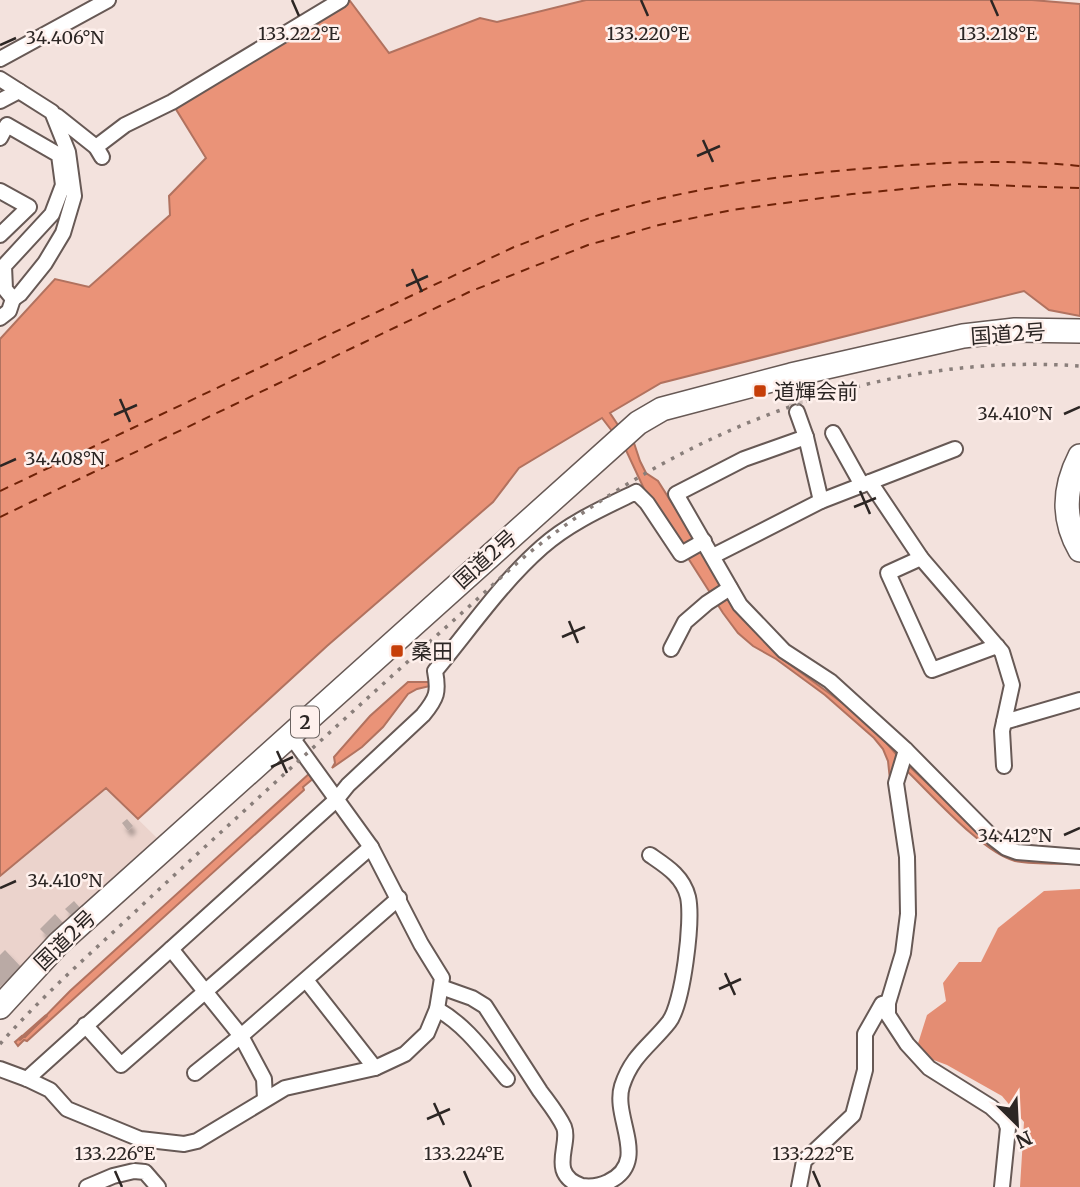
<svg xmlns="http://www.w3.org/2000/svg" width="1080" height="1187" font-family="Merriweather,'Noto Sans JP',serif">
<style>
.built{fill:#ebd3cc}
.forest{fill:#e48d73}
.water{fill:#ea9378;stroke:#b1725f;stroke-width:2}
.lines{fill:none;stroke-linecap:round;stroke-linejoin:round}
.stream{stroke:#b1725f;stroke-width:3.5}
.ferry{stroke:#6f2207;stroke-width:2;stroke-dasharray:9 7;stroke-linecap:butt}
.building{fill:#baaaa5;filter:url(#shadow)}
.minor-tunnel{stroke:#cbbcb8;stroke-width:14;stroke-dasharray:14 7;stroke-linecap:butt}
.minor-casing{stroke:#675955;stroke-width:18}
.trunk-casing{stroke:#675955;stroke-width:26}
.minor{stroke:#fff;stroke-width:14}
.trunk{stroke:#fff;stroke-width:23}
.rail{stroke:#897e7a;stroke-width:3.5;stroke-dasharray:3.5 7;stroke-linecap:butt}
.ticks{fill:none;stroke:#2c2624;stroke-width:2.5}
.poi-dot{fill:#c63e08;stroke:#fef0ec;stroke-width:2.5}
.labels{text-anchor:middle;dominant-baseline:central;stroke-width:5;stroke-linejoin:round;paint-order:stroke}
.shield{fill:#fef0ec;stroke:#6b6360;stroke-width:2}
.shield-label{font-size:19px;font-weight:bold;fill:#2c2624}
.street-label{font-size:21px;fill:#2c2624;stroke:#fef0ec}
.poi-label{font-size:21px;fill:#2c2624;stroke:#fef0ec;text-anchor:start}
.ticks-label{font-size:18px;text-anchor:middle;fill:#2c2624;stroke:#fef0ec;stroke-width:5;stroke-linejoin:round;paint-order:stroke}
</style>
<defs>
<filter id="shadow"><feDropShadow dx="3.5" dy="6" stdDeviation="2" flood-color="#0004"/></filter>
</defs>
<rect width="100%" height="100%" fill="#f3e2dd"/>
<!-- built -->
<path class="built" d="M106,788L159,840L0,994V876Z"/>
<!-- forest -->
<path class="forest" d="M1080,889V1187H1020L1024,1122L1002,1096L947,1065L915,1053L927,1015L946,1001L943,983L959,962H981L998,928L1044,891Z"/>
<!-- water -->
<g class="water">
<path d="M586,0H1032L1080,4V316L1049,310L1024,291L661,383L610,413L618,425L633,440L640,461L646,473L658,481L694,538V543L768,644L784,660L848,707L878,733L896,754L986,838L1080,864C1059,863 1035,865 1015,861C983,853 932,795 907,771L898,765L892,782L890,780L888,761L883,749L874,738L825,695L776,659L753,646L738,633L723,613L688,558L685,549L681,547L645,491L625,448L602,418L519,468L493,502L327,646L138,819L106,788L0,876V339L55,279L89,287L170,215L169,196L206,158L174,106L350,1L389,53L480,18L497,22Z"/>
<path d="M408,682H430V686L417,689L408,694L383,727L362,747L332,768L335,763L334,757L370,716Z"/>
<path d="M311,772L315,777L303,787L304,790L27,1041L24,1040L18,1046L15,1042L22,1036L25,1037L70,991Z"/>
</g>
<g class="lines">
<!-- stream -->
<path class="stream" d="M20,1039L46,1016"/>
<!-- ferry -->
<g class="ferry">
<path d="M0,491L514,247C542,237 570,224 599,215C688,188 779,175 872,168C941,162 1011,159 1080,166"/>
<path d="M0,517L469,292L588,245L659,225L732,210L852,194L956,184L1080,188"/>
</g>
</g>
<!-- building -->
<g class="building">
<path d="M127,819L133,826L128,831L122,823Z"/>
<path d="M74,901L81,909L73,917L65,909Z"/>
<path d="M55,914L63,923L48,937L40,929Z"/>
<path d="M5,950L21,967L0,987V955Z"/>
</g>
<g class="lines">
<!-- minor-tunnel -->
<path class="minor-tunnel" d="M794,391L797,412"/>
<defs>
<g id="minor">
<path d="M0,59L108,0"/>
<path d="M0,79L52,112L68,152L74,196L63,233L45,263L20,294L13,299L5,289L4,266L52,214L63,185L59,155L7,125L0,138"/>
<path d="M0,101L19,91"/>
<path d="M57,116L96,147L102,157"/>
<path d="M96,147L125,125L172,102L341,0"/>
<path d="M0,191L29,207L0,235"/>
<path d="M0,318L9,311L13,299"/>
<path d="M797,412L806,437L821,501"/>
<path d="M833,433L862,485"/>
<path d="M806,437L744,459L676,494L740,605L784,651L830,681L906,750L993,838L1006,848L1017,852L1080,857"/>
<path d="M870,482L921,558L1002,652L1012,685L1002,731L1004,766"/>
<path d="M713,556L821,501L955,449"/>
<path d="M921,558L888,573L932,670L997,646"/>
<path d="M671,649L685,622L707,603L730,588"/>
<path d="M1004,722L1080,700"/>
<path d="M906,750L896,783L907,857L908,914L903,953L888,1003V1015L907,1044L929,1068L991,1107L1005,1120L1008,1128L1002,1187"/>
<path d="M171,949L241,1036L264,1079L265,1099"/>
<path d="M306,980L375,1068"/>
<path d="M441,987L472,998L485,1006C504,1035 522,1063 540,1091C548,1102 558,1114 564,1127C571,1145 547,1174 582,1186C590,1187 600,1186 608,1182C651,1162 612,1118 622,1086C632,1055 651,1045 669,1022C683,1004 693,920 688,897C683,876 666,866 650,855"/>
<path d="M437,1009C467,1026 485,1053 507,1079"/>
<path d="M85,1025L121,1065L371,847"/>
<path d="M0,1069L27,1079L50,1090L67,1109L140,1139L184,1144L197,1141L285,1088L375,1068L405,1054L427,1033L437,1009L442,978L421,944L371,847L290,735"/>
<path d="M195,1073L241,1036L399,898"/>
<path d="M27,1079L336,800L348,785L423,715C437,698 439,692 435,671C470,629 501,583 542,547C569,523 603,508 636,492L647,503L681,554L704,541"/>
<path d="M87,1187L113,1176L134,1171L145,1172L158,1187"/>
<path d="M799,1187L804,1161L853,1115L865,1070V1034L882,1004L888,1003"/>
</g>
<g id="trunk">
<path d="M1080,456C1064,487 1062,519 1080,550"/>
<path d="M0,1007L58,944L638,423L662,409L791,375L963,336L1015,330L1080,331"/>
</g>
</defs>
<!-- minor casing -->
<use href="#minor" class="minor-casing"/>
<!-- trunk casing -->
<use href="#trunk" class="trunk-casing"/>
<!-- minor -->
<use href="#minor" class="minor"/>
<!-- trunk -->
<use href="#trunk" class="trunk"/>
<!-- rail -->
<path class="rail" d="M0,1044C42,996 90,954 137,910C188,862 241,814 293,766C350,714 407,662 464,611C489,589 513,565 539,545C692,426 884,352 1080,366"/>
</g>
<!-- ticks -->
<path class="ticks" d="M292,0L299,16M641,0L648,16M991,0L998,16M0,45L16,38M703,140L713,162M697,156L720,146M412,269L422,292M406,286L428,276M120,399L130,422M1064,414L1080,407M114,415L137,405M0,466L16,459M860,491L870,514M854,507L876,498M569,621L578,643M562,637L585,627M277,751L287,773M271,767L293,757M1064,835L1080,828M0,888L16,881M725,973L735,995M719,989L741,979M434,1103L444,1125M427,1119L450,1109M115,1171L122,1187M464,1171L471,1187M813,1171L820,1187"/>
<!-- markers -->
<g class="poi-dot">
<rect x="753" y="384" width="14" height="14" rx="3.5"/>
<rect x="390" y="644" width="14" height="14" rx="3.5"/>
</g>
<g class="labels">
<!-- shield labels -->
<rect class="shield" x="291" y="706.5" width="28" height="31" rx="5"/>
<g class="shield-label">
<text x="305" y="722">2</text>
</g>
<!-- street labels -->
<g class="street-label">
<text transform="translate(1008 334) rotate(-4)">国道2号</text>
<text transform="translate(485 559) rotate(-42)">国道2号</text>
<text transform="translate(65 940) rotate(-44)">国道2号</text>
</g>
<!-- poi labels -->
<g class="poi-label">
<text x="774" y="391">道輝会前</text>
<text x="411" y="651">桑田</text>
</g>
</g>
<g class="ticks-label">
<text x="299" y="40">133.222°E</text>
<text x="648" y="40">133.220°E</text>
<text x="998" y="40">133.218°E</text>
<text x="65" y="44">34.406°N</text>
<text x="1015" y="420">34.410°N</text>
<text x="65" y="465">34.408°N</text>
<text x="1015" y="842">34.412°N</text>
<text x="65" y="887">34.410°N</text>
<text x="115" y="1160">133.226°E</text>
<text x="464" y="1160">133.224°E</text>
<text x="813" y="1160">133.222°E</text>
</g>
<!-- north arrow -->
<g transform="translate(1017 1124) rotate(156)" stroke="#fef0ec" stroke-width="5" paint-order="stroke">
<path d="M0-5L12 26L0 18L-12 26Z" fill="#2c2624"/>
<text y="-10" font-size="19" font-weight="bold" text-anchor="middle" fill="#2c2624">N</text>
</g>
</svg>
